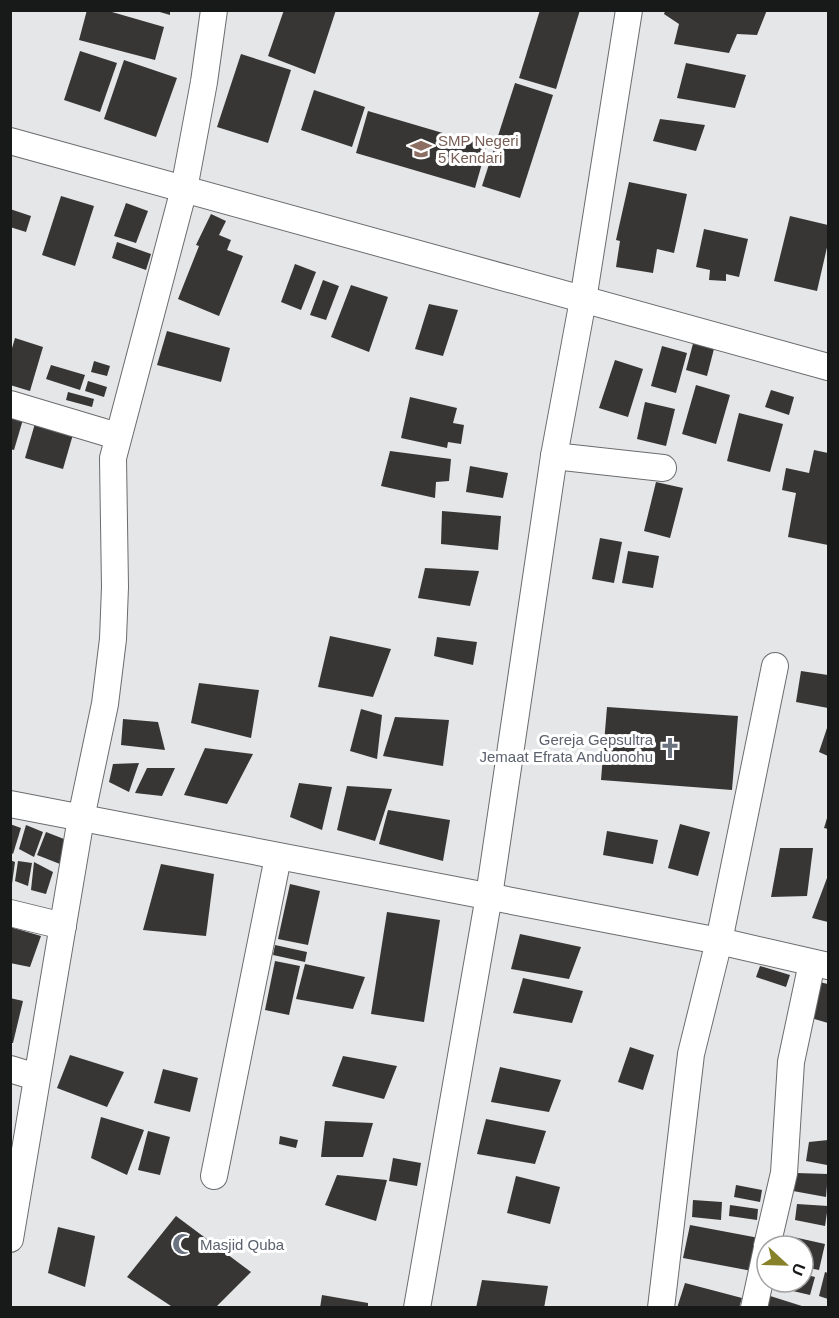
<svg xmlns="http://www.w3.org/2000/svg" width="839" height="1318" font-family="Arial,sans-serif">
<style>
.building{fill:#373635}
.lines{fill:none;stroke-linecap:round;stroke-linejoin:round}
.minor-casing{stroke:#6b6c6e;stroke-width:28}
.minor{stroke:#fff;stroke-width:26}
.labels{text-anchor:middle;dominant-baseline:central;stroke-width:6;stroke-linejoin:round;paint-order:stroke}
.education-label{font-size:15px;fill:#785e54;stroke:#fff;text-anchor:start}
.worship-label{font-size:15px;fill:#5b616d;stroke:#fff;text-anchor:end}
</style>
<rect width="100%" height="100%" fill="#e5e6e8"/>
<!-- building -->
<g class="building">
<path d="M87,10H105L164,27L155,60L79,40Z"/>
<path d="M153,10H170V15Z"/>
<path d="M284,10H336L315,74L268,56Z"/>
<path d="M540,10H580L556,89L519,78Z"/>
<path d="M767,10L757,35L737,34L729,53L674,44L679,24L664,14L665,11Z"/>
<path d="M80,51L117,63L100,112L64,100Z"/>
<path d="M241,54L291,70L268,143L217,127Z"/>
<path d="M124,60L177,78L156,137L104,119Z"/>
<path d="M686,63L746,75L735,108L677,98Z"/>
<path d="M515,83L553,95L520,198L482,186Z"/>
<path d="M314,90L365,107L352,147L301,130Z"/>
<path d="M368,111L487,146L475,188L356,153Z"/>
<path d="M660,119L705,125L696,151L653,141Z"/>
<path d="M629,182L687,194L674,253L657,249L653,273L616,267L620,241L616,240Z"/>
<path d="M61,196L94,206L75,266L42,255Z"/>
<path d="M126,203L148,211L136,243L114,236Z"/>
<path d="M10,209L31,216L26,232L10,227Z"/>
<path d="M211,214L226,221L219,235L231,240L227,250L243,256L219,316L178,299L199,246L196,245Z"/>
<path d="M790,216L828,225V243L817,291L774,281Z"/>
<path d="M704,229L748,239L739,277L726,274V281L709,280L710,270L696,267Z"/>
<path d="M117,242L151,254L146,270L112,258Z"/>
<path d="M295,264L316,272L301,310L281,302Z"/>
<path d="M323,280L339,286L326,320L310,315Z"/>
<path d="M351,285L388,297L369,352L331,337Z"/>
<path d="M429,304L458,310L443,356L415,349Z"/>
<path d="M167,331L230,348L221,382L157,365Z"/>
<path d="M695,336L716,341L707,376L686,370Z"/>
<path d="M15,338L43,347L30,391L10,385V355Z"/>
<path d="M662,346L687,353L676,393L651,386Z"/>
<path d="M615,360L643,369L628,417L599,408Z"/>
<path d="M94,361L110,366L107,376L91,372Z"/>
<path d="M51,365L85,375L80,390L46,379Z"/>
<path d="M88,381L107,387L104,397L85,391Z"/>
<path d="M696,385L730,395L716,444L682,434Z"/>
<path d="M771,390L794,397L789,415L765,407Z"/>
<path d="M68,392L94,399L92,407L66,400Z"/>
<path d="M410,397L457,408L453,423L464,425L461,444L448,442L447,448L401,438Z"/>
<path d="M645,402L675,409L666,446L637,439Z"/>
<path d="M10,412L24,416L14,450L10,449Z"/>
<path d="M739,413L783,424L770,472L727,461Z"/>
<path d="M36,420L74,431L63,469L25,458Z"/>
<path d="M814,450L828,453V545L788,537L796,493L782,490L786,468L809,473Z"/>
<path d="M390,451L451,459L449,481L436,482L435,498L381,486Z"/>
<path d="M470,466L508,473L503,498L466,492Z"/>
<path d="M656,482L683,488L670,538L644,531Z"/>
<path d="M442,511L501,516L498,550L441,544Z"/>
<path d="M600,538L622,542L614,583L592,579Z"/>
<path d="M628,551L659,556L653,588L622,583Z"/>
<path d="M425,568L479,571L470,606L418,598Z"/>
<path d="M330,636L391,649L373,697L318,687Z"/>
<path d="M437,637L477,642L473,665L434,656Z"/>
<path d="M801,671L828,675V708L796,702Z"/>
<path d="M199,683L259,690L251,738L191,723Z"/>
<path d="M607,707L738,716L732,790L601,780Z"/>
<path d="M361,709L382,715L377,759L350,751Z"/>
<path d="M395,717L449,720L443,766L383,756Z"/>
<path d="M123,719L158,722L165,750L121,745Z"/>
<path d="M827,728H828V756L819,752Z"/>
<path d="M205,748L253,754L227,804L184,795Z"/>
<path d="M139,763L129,792L109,782L113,764Z"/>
<path d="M147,768H175L162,796L135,793Z"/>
<path d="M299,783L332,787L322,830L290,817Z"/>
<path d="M347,786L392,789L375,841L337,830Z"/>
<path d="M388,810L450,820L443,861L379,844Z"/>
<path d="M828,815V829L824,828Z"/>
<path d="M10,824L21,828L13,854L10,852Z"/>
<path d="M680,824L710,832L698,876L668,868Z"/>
<path d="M26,825L43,832L34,857L19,849Z"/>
<path d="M607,831L658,840L653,864L603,855Z"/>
<path d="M46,832L64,839L60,864L37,855Z"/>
<path d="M780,848H813L807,896L771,897Z"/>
<path d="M10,860L15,862L12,884H10Z"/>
<path d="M18,861L32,863L28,886L15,881Z"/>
<path d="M34,862L53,872L46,894L31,890Z"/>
<path d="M161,864L214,874L206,936L143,930Z"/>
<path d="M827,878H828V922L812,918Z"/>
<path d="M290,884L320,891L308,945L278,939Z"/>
<path d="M387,912L440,920L424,1022L371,1014Z"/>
<path d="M10,927L41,936L30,967L10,963Z"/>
<path d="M520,934L581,947L569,979L511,969Z"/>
<path d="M275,945L307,952L305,962L273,955Z"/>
<path d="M275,961L300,966L289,1015L265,1010Z"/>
<path d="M305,964L365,977L353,1009L296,999Z"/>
<path d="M760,966L790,975L786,987L756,977Z"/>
<path d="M523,978L583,991L572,1023L513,1013Z"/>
<path d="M819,982L828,984V1023L811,1018Z"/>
<path d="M10,998L23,1001L13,1043H10Z"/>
<path d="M630,1047L654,1055L643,1090L618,1082Z"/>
<path d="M70,1055L124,1072L107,1107L57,1088Z"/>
<path d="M343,1056L397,1066L384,1099L332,1086Z"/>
<path d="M500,1067L561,1080L549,1112L491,1102Z"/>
<path d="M163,1069L198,1078L190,1112L154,1103Z"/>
<path d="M101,1117L144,1130L127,1175L91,1158Z"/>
<path d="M486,1119L546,1131L535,1164L477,1154Z"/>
<path d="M325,1121L373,1123L363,1157H321Z"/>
<path d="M148,1131L170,1137L160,1175L138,1170Z"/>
<path d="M280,1136L298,1140L296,1148L279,1144Z"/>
<path d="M828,1140L827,1165L806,1161L809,1142Z"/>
<path d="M393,1158L421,1163L417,1186L389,1181Z"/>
<path d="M796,1173L828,1174L826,1197L793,1191Z"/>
<path d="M337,1175L387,1180L376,1221L325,1205Z"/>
<path d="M516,1176L560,1187L550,1224L507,1213Z"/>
<path d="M736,1185L762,1190L760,1202L734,1197Z"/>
<path d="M693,1200L722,1202L721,1220L692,1217Z"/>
<path d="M797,1204L828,1206L825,1226L795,1220Z"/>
<path d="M730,1205L758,1209L757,1220L729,1216Z"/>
<path d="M176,1216L251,1272L215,1308H174L127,1277Z"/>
<path d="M690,1225L759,1238L752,1271L683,1258Z"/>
<path d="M58,1227L95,1236L85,1287L48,1273Z"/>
<path d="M789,1236L825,1244L819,1270L803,1267V1246H786Z"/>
<path d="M825,1272L828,1273V1299L819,1296Z"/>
<path d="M803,1274L815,1277L810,1295L767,1285L768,1282H803Z"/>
<path d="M482,1280L548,1286L544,1308H476Z"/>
<path d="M685,1283L742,1298L739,1308H677Z"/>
<path d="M322,1295L368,1303V1308H320Z"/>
<path d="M767,1295L805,1307V1308H763Z"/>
</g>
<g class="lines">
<defs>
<g id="minor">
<path d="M10,141L828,367"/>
<path d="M10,404L117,436"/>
<path d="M554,456L663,468"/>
<path d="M10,804L719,941L828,966"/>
<path d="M10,913L63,926"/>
<path d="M10,1069L36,1077"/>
<path d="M214,1176L278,857"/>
<path d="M10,1239L81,818L105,704L113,639L115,587L113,458L184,189L204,82L214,10"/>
<path d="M767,1246L784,1173L791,1062L812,963"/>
<path d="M417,1308L489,896L554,456L583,300L629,10"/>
<path d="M661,1308L691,1054L719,941L775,666"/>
<path d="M754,1308L767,1248"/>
</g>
</defs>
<!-- minor casing -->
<use href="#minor" class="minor-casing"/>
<!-- minor -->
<use href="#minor" class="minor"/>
</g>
<!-- icons -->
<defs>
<symbol id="school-bare" viewBox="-9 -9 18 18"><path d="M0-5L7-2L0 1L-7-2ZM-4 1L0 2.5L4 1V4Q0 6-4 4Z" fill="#8d6e63" stroke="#fff" stroke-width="2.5" paint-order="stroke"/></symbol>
<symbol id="church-bare" viewBox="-9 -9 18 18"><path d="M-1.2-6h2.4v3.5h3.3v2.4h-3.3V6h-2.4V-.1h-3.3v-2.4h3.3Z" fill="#6b7280" stroke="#fff" stroke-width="2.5" paint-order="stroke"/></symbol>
<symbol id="mosque-bare" viewBox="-9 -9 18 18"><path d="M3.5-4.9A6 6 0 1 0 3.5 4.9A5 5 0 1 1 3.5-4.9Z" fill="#6b7280" stroke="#fff" stroke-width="2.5" paint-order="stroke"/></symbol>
</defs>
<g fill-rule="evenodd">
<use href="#school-bare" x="406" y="134" width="30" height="30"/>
<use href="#church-bare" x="655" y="733" width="30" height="30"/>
<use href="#mosque-bare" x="168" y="1229" width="30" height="30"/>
</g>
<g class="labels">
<!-- education labels -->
<g class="education-label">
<text x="438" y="140">SMP Negeri<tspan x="438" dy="17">5 Kendari</tspan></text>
</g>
<!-- worship labels -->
<g class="worship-label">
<text x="653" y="739">Gereja Gepsultra<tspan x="653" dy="17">Jemaat Efrata Anduonohu</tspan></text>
<text x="200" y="1244" text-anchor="start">Masjid Quba</text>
</g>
</g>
<!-- border -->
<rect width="839" height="1318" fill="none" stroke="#181919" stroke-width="24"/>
<!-- north arrow -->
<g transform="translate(785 1264) rotate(112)"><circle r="28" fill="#ffffff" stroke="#a3a3a3" stroke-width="1.5"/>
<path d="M0-4.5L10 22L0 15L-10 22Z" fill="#87822a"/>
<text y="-9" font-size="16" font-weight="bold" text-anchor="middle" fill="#181919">U</text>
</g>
</svg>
